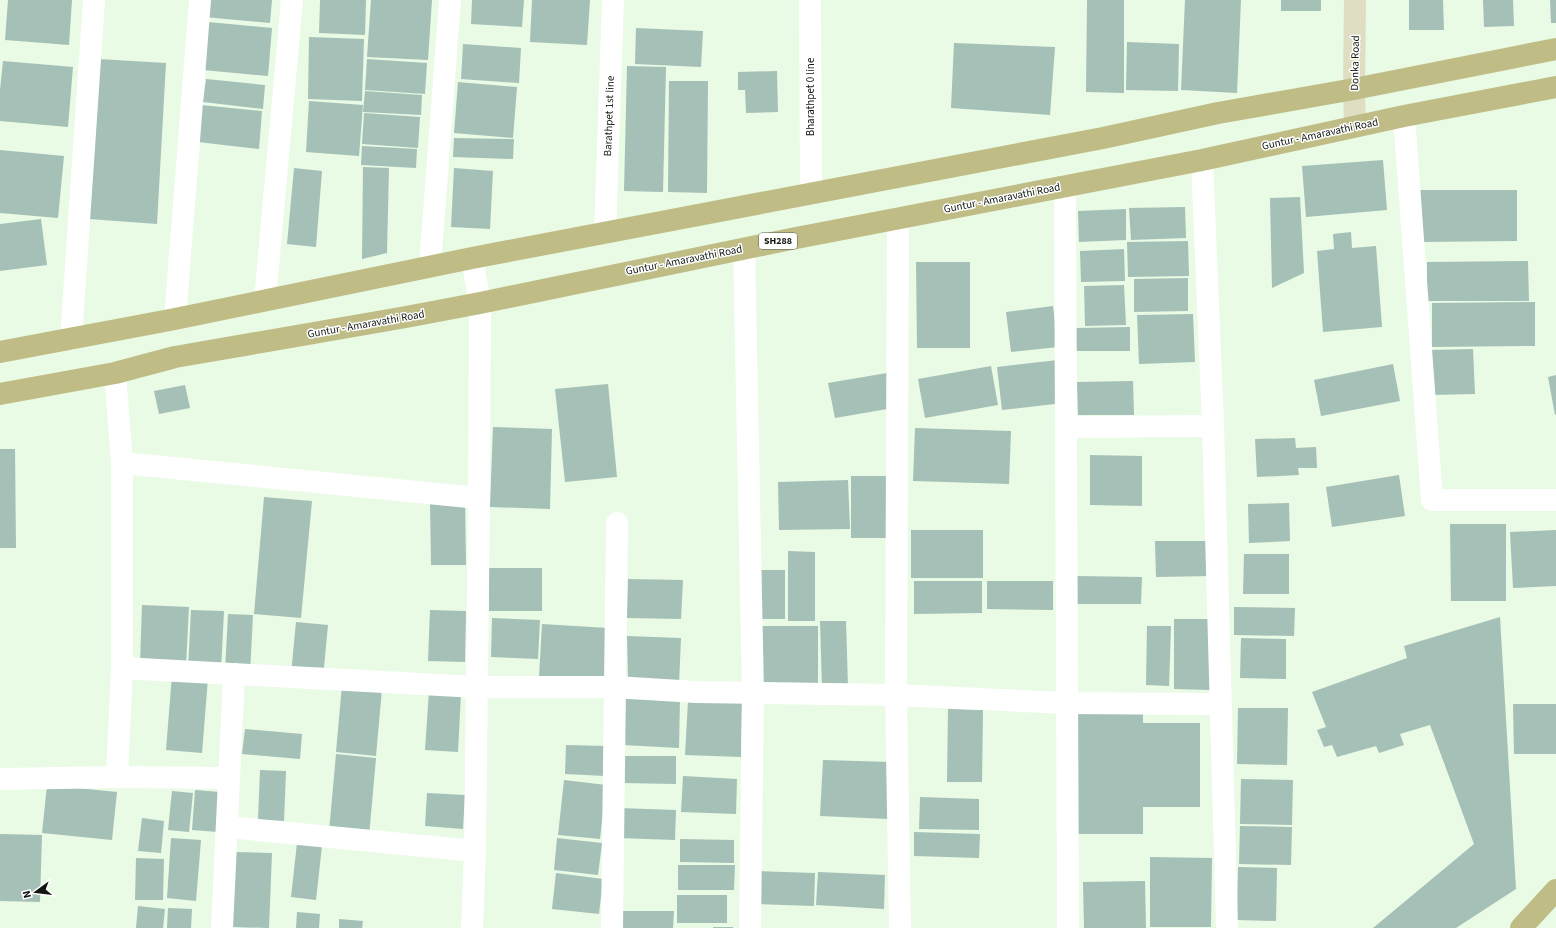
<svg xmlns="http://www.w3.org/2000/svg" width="1556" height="928" font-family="'Source Sans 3',sans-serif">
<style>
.building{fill:#a5c0b6}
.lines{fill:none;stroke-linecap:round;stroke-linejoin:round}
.street{stroke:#fff;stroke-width:22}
.secondary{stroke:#dfdec2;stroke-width:22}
.primary{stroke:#bfbd85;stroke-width:22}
.labels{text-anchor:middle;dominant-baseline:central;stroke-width:3;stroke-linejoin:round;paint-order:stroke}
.shield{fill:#fff;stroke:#585c57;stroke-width:1}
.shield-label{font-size:10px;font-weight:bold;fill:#11160f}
.street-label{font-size:11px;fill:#11160f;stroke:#fff}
</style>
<rect width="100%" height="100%" fill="#e9fae5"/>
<!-- building -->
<g class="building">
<path d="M8,0H72L69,45L5,40Z"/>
<path d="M205,0H272L270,23L204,17Z"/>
<path d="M320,0H366L365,35L319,33Z"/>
<path d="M371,0H432L428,60L367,57Z"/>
<path d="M472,0H524L522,27L471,24Z"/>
<path d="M532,0H590L587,45L530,42Z"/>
<path d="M1087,0H1124V93L1086,92Z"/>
<path d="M1185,0H1241L1237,93L1181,90Z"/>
<rect x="1281" y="0" width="40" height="11"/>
<path d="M1409,0H1443L1444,30H1409Z"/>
<path d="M1483,0H1513L1514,26L1484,27Z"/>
<path d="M1550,0H1556V23H1551Z"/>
<path d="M208,22L272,28L268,76L203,70Z"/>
<path d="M636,28L703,31L701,67L635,64Z"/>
<path d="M309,37L364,39L362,101L308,99Z"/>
<path d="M1127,42L1179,44L1178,91L1126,90Z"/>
<path d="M954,43L1055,47L1050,115L951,108Z"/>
<path d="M463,44L521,48L519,83L461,79Z"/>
<path d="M98,59L166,63L157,224L89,219Z"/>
<path d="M367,59L427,63L425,94L365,90Z"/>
<path d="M3,61L73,67L68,127L0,121V90Z"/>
<path d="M627,66L666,67L663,192L624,191Z"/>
<path d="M777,71L778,112L746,113L745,90H738V72Z"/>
<path d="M206,79L265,85L263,109L203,102Z"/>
<path d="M669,81H708L707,193L668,192Z"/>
<path d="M458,82L517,87L513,138L454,133Z"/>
<path d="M365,91L422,95L421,115L363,112Z"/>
<path d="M309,101L363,105L359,156L306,152Z"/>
<path d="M201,105L262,111L259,149L198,142Z"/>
<path d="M364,113L420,117L418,148L362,144Z"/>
<path d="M454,138L514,139L513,159L453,157Z"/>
<path d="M362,146L417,149L416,168L361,165Z"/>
<path d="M0,150L64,156L58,218L0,213Z"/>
<path d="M1383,160L1387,210L1306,217L1302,166Z"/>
<path d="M363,167L389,168L387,253L362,259Z"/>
<path d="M294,168L322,171L316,247L287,244Z"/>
<path d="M454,168L493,171L490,229L451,227Z"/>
<path d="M1420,190H1517V241L1421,242Z"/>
<path d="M1300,197L1304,273L1272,288L1270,198Z"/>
<path d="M1185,207L1186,238L1131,240L1129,208Z"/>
<path d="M1126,209V240L1079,242L1078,211Z"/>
<path d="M41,219L47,265L0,271V224Z"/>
<path d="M1351,232L1352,248L1376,246L1382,327L1323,332L1317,251L1334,249L1333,234Z"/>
<path d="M1188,241L1189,276L1128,277L1127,242Z"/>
<path d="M1124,249L1125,281L1081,282L1080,251Z"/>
<path d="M1528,261L1529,301H1427V262Z"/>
<path d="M916,262H970V348H917Z"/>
<path d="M1188,278V311L1134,312V279Z"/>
<path d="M1124,285L1126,325L1085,326L1084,286Z"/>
<path d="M1535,302V346L1432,347V303Z"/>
<path d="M1053,306L1058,347L1011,352L1006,312Z"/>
<path d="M1193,314L1195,362L1139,364L1137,315Z"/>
<path d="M1130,327V351H1076V328Z"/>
<path d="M1473,349L1475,394L1431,395L1430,350Z"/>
<path d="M1058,360L1063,403L1002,410L997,367Z"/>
<path d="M1393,364L1400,401L1321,416L1314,380Z"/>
<path d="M991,366L998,405L925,418L918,379Z"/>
<path d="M887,373L893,408L835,418L828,383Z"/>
<path d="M1556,375V414L1555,415L1548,377Z"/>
<path d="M1133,381L1134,415H1078L1077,382Z"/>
<path d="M608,384L617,477L565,482L555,389Z"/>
<path d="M185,385L190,408L159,414L154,391Z"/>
<path d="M493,427L552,429L550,509L490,507Z"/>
<path d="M915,428L1011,431L1009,484L913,481Z"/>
<path d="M1295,438L1296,448L1316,447L1317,468H1298L1299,475L1257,477L1255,439Z"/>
<path d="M0,449H15L16,548H0Z"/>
<path d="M1090,455L1142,456V506L1090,505Z"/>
<path d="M1399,475L1405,516L1332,527L1326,487Z"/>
<path d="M851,476H890L891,538H851Z"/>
<path d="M848,480L850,529L779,530L778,482Z"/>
<path d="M264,497L312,501L301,618L254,614Z"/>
<path d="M430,501H465L466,565H431Z"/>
<path d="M1289,503L1290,541L1249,543L1248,504Z"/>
<path d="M1450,524H1506V601H1451Z"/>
<rect x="911" y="530" width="72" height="48"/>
<path d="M1556,530V586L1513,588L1510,532Z"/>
<path d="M1155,541H1212L1213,576L1156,577Z"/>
<path d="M788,551L815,552V621H788Z"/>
<path d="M1244,554H1289V594H1243Z"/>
<rect x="489" y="568" width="53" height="43"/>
<rect x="761" y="570" width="24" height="49"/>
<path d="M1076,576L1142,577L1141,604H1076Z"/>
<path d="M628,579L683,580L681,619L627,618Z"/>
<path d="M914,581H982V613L914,614Z"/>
<path d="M987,581H1053V610L987,609Z"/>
<path d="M142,605L189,607L186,666L140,664Z"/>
<path d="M1234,607L1295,608L1294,636L1234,635Z"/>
<path d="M191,610L224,611L221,671L188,669Z"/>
<path d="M430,610L466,611L465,662L428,661Z"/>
<path d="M228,614L253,615L250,673L225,671Z"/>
<path d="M1500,617L1516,889L1456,928H1373L1474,844L1430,725L1400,734L1404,745L1379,753L1376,746L1337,757L1332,745L1324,747L1317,730L1326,727L1312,692L1407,658L1404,646Z"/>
<path d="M492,618L540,620L538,659L491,657Z"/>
<path d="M1174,619H1212L1211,690L1174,689Z"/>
<path d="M820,621H846L848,687L822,688Z"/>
<path d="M296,622L328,625L323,678L291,674Z"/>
<path d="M542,624L608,628L605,681L539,677Z"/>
<rect x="761" y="626" width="57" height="63"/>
<path d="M1147,626H1171L1169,686L1146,685Z"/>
<path d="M627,636L681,638L679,684L628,677Z"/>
<path d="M1241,638L1286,639V679L1240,678Z"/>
<path d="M172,675L208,678L202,753L166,750Z"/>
<path d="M342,685L382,689L376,756L336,752Z"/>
<path d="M429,691L461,693L458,752L425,750Z"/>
<path d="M625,699L680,700L679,748L623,745Z"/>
<path d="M688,701L742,702L741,757L685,755Z"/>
<path d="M1513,704H1556V754H1514Z"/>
<path d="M1077,708H1143V723H1200V807H1143V834H1078Z"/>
<path d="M1238,708H1288L1287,765L1237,764Z"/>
<path d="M948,709L983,710L982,782H947Z"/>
<path d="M245,729L302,734L300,759L242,754Z"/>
<path d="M566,745L606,746L605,776L565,774Z"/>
<path d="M336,754L376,758L369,836L329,832Z"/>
<path d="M622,756H676V784L622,783Z"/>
<path d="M823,760L890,762L888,819L820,816Z"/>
<path d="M260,770L286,771L284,821L258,820Z"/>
<path d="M683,776L737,779L736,814L681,812Z"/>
<path d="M1241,779L1293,780L1292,825L1240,824Z"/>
<path d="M564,780L606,785L600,839L558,835Z"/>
<path d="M47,785L117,792L112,840L42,833Z"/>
<path d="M195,790L220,792L218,832L192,830Z"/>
<path d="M172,791L193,793L189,832L168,830Z"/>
<path d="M427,793L465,795L463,829L425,826Z"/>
<path d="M920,797L979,799V830L919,829Z"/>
<path d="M619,808L676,810L675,840L618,838Z"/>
<path d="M142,818L164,821L161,853L138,851Z"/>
<path d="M1240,826L1292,827L1291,865L1239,864Z"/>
<path d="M914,832L980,834L979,858L914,856Z"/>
<path d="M0,834L42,835L40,902L0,901Z"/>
<path d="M171,838L201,840L196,901L167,898Z"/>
<path d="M557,838L602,843L598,875L554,870Z"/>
<path d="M680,839L734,840V863L680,862Z"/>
<path d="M297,843L322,846L316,900L291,897Z"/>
<path d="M234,852L272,853L269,928L232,927Z"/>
<path d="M1150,857L1212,858L1211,927H1150Z"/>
<path d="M136,858L164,859L163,900H135Z"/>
<path d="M678,865H735L734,890H678Z"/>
<path d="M1238,867L1277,868L1276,921L1237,920Z"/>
<path d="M758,871L815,873L814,906L757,904Z"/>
<path d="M818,872L885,875L884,909L816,905Z"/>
<path d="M556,873L603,879L599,914L552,909Z"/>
<path d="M1145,881L1146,928H1084L1083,882Z"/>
<rect x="677" y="895" width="50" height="28"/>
<path d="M138,906L165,909L163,928H136Z"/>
<path d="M168,908L192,909L191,928H167Z"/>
<path d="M622,911H674L673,928H621Z"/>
<path d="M297,912L320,914L319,928H296Z"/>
<path d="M339,919L363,921L362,928H339Z"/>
<rect x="713" y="927" width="20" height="1"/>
</g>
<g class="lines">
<!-- street -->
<g class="street">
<path d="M810,0L811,193"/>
<path d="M1404,116L1432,500H1556"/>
<path d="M1202,160L1213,426L1227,928"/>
<path d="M1065,186C1067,433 1066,681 1068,928"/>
<path d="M898,218L896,695L900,928"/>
<path d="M605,233L613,0"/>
<path d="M744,249L753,694L750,928"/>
<path d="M472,258L480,303L479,498L475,851L472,928"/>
<path d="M430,266L450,0"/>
<path d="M265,300L292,0"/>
<path d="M175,319L200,0"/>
<path d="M71,339L94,0"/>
<path d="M115,373L122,463V668L117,777"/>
<path d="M1067,427L1213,426"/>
<path d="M122,463L479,498"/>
<path d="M122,668L477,687H615L696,692L896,695L1066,703L1221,704"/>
<path d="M0,779L117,777L229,778"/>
<path d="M227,827L475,851"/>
<path d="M222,928L234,674"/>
<path d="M612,928L617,523"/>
</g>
<!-- secondary -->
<path class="secondary" d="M1355,126L1354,89L1355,0"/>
<!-- primary -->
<g class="primary">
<path d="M0,352L175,319L472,258L1103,138L1218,113L1354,89L1556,49"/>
<path d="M0,394L115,373L175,357L406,317L480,303L791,239L1202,160L1404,116L1556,87"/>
<path d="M1521,928L1556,890"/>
</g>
</g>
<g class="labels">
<!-- shield labels -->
<rect class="shield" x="759" y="233" width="38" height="16" rx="3"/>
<g class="shield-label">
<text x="778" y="241">SH288</text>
</g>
<!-- street labels -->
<g class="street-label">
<text transform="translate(1355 63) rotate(-89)">Donka Road</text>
<text transform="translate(810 97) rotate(-90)">Bharathpet 0 line</text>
<text transform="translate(609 116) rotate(-88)">Barathpet 1st line</text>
<text transform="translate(1320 134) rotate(-12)">Guntur - Amaravathi Road</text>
<text transform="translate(1002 198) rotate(-11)">Guntur - Amaravathi Road</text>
<text transform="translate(684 260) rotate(-11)">Guntur - Amaravathi Road</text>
<text transform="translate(366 324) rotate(-10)">Guntur - Amaravathi Road</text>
</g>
</g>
<!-- north arrow -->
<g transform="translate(36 892) rotate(255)" stroke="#ffffff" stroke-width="3" paint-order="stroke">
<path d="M0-3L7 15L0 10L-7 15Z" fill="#11160f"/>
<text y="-6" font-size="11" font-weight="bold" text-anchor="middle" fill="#11160f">N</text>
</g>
</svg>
